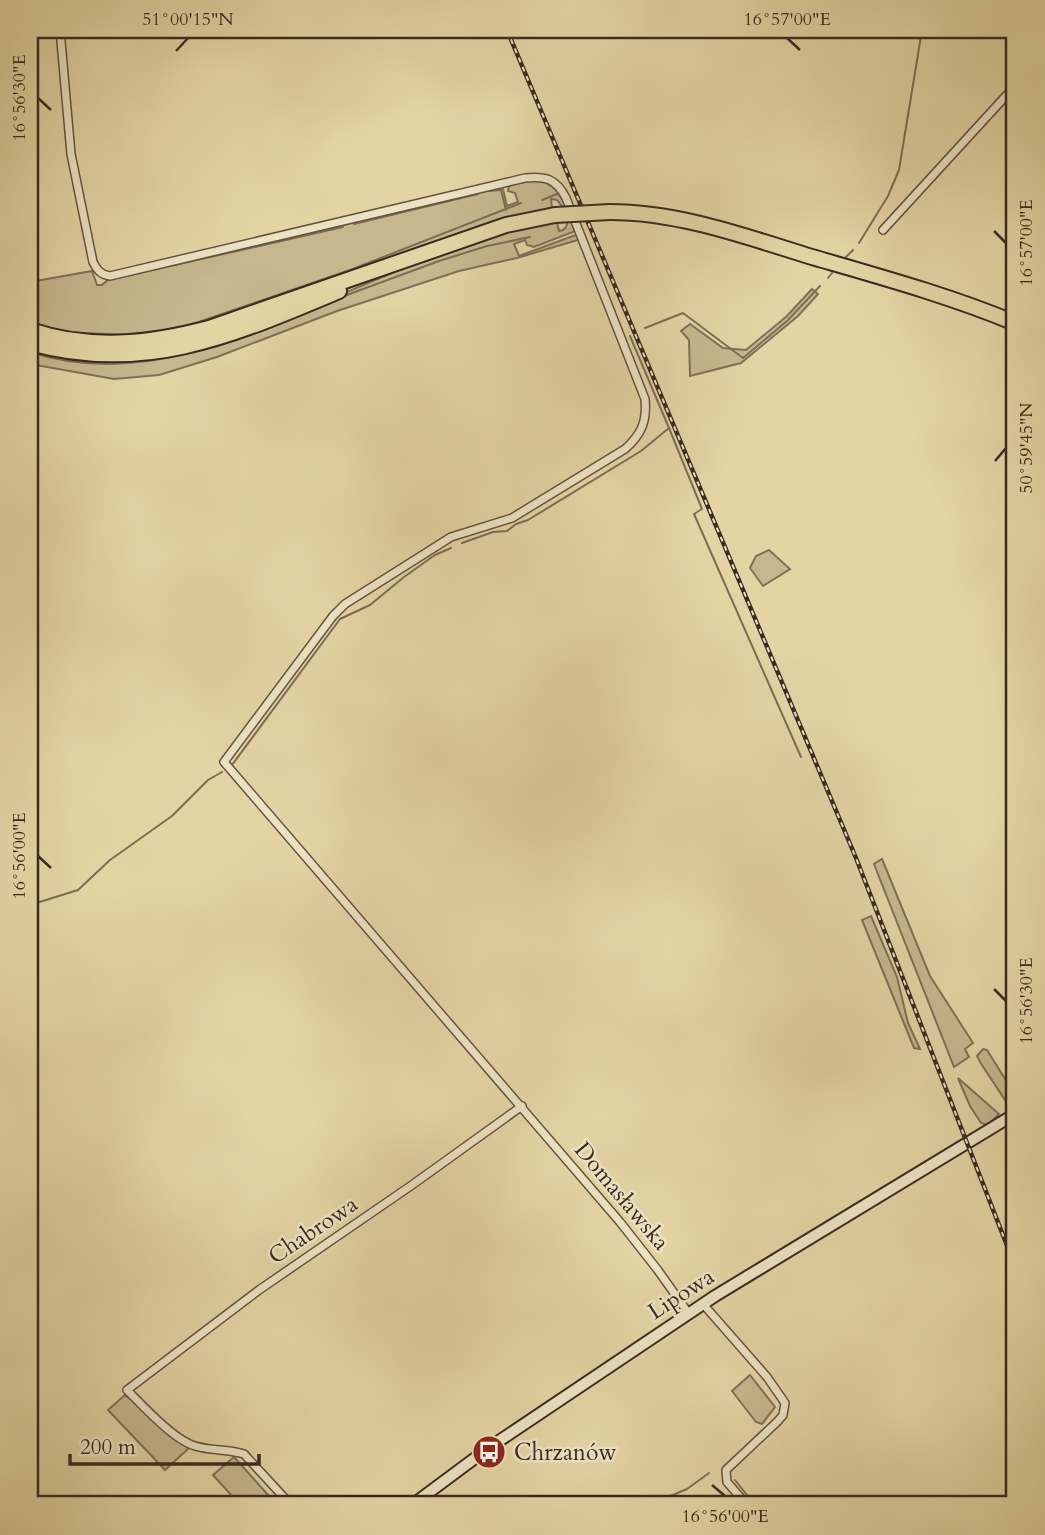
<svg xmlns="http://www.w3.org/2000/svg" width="1045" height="1535" font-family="Cardo,serif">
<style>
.green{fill:#c7b78e;stroke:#807058;stroke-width:2}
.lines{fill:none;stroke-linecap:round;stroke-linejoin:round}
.stream{stroke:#7d6d55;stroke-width:2}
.street-casing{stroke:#645442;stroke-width:10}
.secondary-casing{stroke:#3a2a21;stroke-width:14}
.highway-casing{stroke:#3a2a21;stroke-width:18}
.street{stroke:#ede3c4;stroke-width:7}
.secondary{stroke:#ede3c4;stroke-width:10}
.highway{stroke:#e4d4a4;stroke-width:14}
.rail-casing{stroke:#3a2a21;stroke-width:4.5}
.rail{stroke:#ede3c4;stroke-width:2;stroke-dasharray:5;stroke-linecap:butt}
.highway-bridge-casing{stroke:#3a2a21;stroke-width:18;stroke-linecap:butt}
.highway-bridge{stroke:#e4d4a4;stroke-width:14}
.ticks{fill:none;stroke:#3a2a21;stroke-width:2.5}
.labels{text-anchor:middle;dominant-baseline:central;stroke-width:5;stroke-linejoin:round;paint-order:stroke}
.street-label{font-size:23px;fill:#3a2a21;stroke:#ede3c4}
.poi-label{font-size:23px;fill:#3a2a21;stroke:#ede3c4;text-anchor:start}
.neatline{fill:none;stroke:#3a2a21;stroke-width:2.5}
.ticks-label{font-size:18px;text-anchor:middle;fill:#3a2a21}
</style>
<rect width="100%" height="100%" fill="#e4d4a4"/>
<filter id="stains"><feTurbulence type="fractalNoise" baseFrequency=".00286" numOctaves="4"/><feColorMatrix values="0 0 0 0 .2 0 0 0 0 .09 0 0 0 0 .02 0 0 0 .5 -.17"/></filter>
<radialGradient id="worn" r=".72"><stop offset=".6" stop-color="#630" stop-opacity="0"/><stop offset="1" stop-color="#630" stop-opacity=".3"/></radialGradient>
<!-- green -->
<g class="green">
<path d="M535,180C553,182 559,193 567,208H563L557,200L551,199L552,209L193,327L116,338L58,332L30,324V282L92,271L97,285H102L109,279L499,187L503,189L507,206L518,202L515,193L508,191L509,185Z"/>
<path d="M568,220H573L575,230L573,232L534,247L527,245L525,240L514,244L519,256L573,236L577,235L581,239L517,258L459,271L337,311L217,357L159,375L114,379L30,364V348L290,316L406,267L487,237L526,226L557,222L559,231C566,230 567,226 568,220Z"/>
<path d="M812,289L818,294L798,316L741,363L690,376L689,340L681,331L690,324L723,348L746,350L787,316Z"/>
<path d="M769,550L790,569L763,586L750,568L756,556Z"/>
<path d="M882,859L930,976L973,1043L965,1049L969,1057L954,1067L874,864Z"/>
<path d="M871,916L897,977L908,1023L920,1049L914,1048L862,920Z"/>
<path d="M983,1049L987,1050L1012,1090L1015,1089V1105L1007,1103L980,1062L977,1056Z"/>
<path d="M958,1078L999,1114L988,1125L981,1123L970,1106Z"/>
<path d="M750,1375L775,1407L762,1424L756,1422L732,1391Z"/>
<path d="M125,1395L190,1447L165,1470L108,1410Z"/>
<path d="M234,1457L270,1497L262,1505H240L213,1475Z"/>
</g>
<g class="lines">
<!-- stream -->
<g class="stream">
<path d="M30,31L31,30"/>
<path d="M489,191L501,190L506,210"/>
<path d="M542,200L557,194"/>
<path d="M354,224L478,194"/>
<path d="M859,243L888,196L899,170L922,30"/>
<path d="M846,257L853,250"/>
<path d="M828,278L832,273"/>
<path d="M113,279L343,227"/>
<path d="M344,296L439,261L487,246L530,237"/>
<path d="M30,322L66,332L123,335"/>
<path d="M184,327L350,270L521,203"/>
<path d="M645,328L683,313L743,358L788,320L820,286"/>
<path d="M30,352C91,372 158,365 218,344"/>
<path d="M669,428L702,509L694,514L801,757"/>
<path d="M462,543L493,532L507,531L516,524L528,520L641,451L669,428L630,336"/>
<path d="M232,765L340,619L370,605L404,577L435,555L451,548"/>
<path d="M30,905L78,890L110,860L172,816L208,780L222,772"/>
<path d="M735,1480L755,1505"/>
<path d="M668,1497L687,1489L709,1473"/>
<path d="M652,1505L662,1498"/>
</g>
<defs>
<g id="street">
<path d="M60,30L71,154L93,262C97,270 101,275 110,276L525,178C545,176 556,178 566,198L645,399C647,421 642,434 625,449L512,518L451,537L345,604L333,616L224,762L620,1222L657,1269L689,1314"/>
<path d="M883,230L1015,86"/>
<path d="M703,1304L767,1377L785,1403L783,1415L778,1421L726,1470L727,1482L747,1505"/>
<path d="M291,1505L244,1454C228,1449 211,1451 195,1446C174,1440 143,1406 127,1390L259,1290L412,1185L522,1106"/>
</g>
<path id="secondary" d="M412,1505L490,1447L715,1296L1015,1114"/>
<g id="highway">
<path d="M610,212C679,212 747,237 812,257C881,277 950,296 1015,323"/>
<path d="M30,330C89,350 149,344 209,328L506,225L555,215"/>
<path d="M30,343C145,375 234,335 339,291"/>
</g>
</defs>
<!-- street casing -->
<use href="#street" class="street-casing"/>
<!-- secondary casing -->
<use href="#secondary" class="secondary-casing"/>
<!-- highway casing -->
<use href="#highway" class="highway-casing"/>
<!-- street -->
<use href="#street" class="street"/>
<!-- secondary -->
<use href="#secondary" class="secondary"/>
<!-- highway -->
<use href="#highway" class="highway"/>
<defs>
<path id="rail" d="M507,30L856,858L1015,1266"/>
</defs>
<!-- rail casing -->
<use href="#rail" class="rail-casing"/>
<!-- rail -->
<use href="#rail" class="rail"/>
<defs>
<path id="highway-bridge" d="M555,215L610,212"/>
</defs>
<!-- highway-bridge casing -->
<use href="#highway-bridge" class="highway-bridge-casing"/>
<!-- highway-bridge -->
<use href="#highway-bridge" class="highway-bridge"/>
</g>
<!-- ticks -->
<path class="ticks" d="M787,38L800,50M176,51L188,38M38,98L51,110M994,231L1006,243M995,461L1006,448M38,856L51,868M994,989L1006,1001M712,1485L725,1496"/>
<!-- icons -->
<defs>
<symbol id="bus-disc" viewBox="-11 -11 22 22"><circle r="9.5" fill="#8f2418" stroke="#ede3c4"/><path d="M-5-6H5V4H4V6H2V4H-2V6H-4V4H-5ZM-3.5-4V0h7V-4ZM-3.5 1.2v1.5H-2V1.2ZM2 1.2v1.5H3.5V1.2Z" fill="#fff"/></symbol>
</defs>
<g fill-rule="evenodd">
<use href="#bus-disc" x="470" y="1433" width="38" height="38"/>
</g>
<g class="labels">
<!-- street labels -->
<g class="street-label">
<text transform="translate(622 1196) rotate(50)">Domasławska</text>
<text transform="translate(313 1230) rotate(-34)">Chabrowa</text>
<text transform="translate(681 1294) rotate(-33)">Lipowa</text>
</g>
<!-- poi labels -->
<g class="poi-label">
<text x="514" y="1452">Chrzanów</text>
</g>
</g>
<!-- margin -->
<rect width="1045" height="1535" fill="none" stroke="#e4d4a4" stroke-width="77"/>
<!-- scale -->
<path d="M70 1454v10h189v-10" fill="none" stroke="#3a2a21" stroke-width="3.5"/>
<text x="80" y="1454" font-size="21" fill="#3a2a21" stroke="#ede3c4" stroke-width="5" paint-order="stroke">200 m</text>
<rect x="38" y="38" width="968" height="1458" class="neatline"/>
<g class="ticks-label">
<text x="188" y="25">51°00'15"N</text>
<text x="787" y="25">16°57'00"E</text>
<text transform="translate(19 98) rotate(-90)" y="6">16°56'30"E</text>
<text transform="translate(1026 243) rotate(-90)" y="6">16°57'00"E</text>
<text transform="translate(1026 448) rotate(-90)" y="6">50°59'45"N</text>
<text transform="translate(19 856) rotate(-90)" y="6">16°56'00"E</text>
<text transform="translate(1026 1001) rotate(-90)" y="6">16°56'30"E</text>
<text x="725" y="1522">16°56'00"E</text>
</g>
<rect width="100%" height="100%" filter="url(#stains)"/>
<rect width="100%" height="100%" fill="url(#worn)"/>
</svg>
